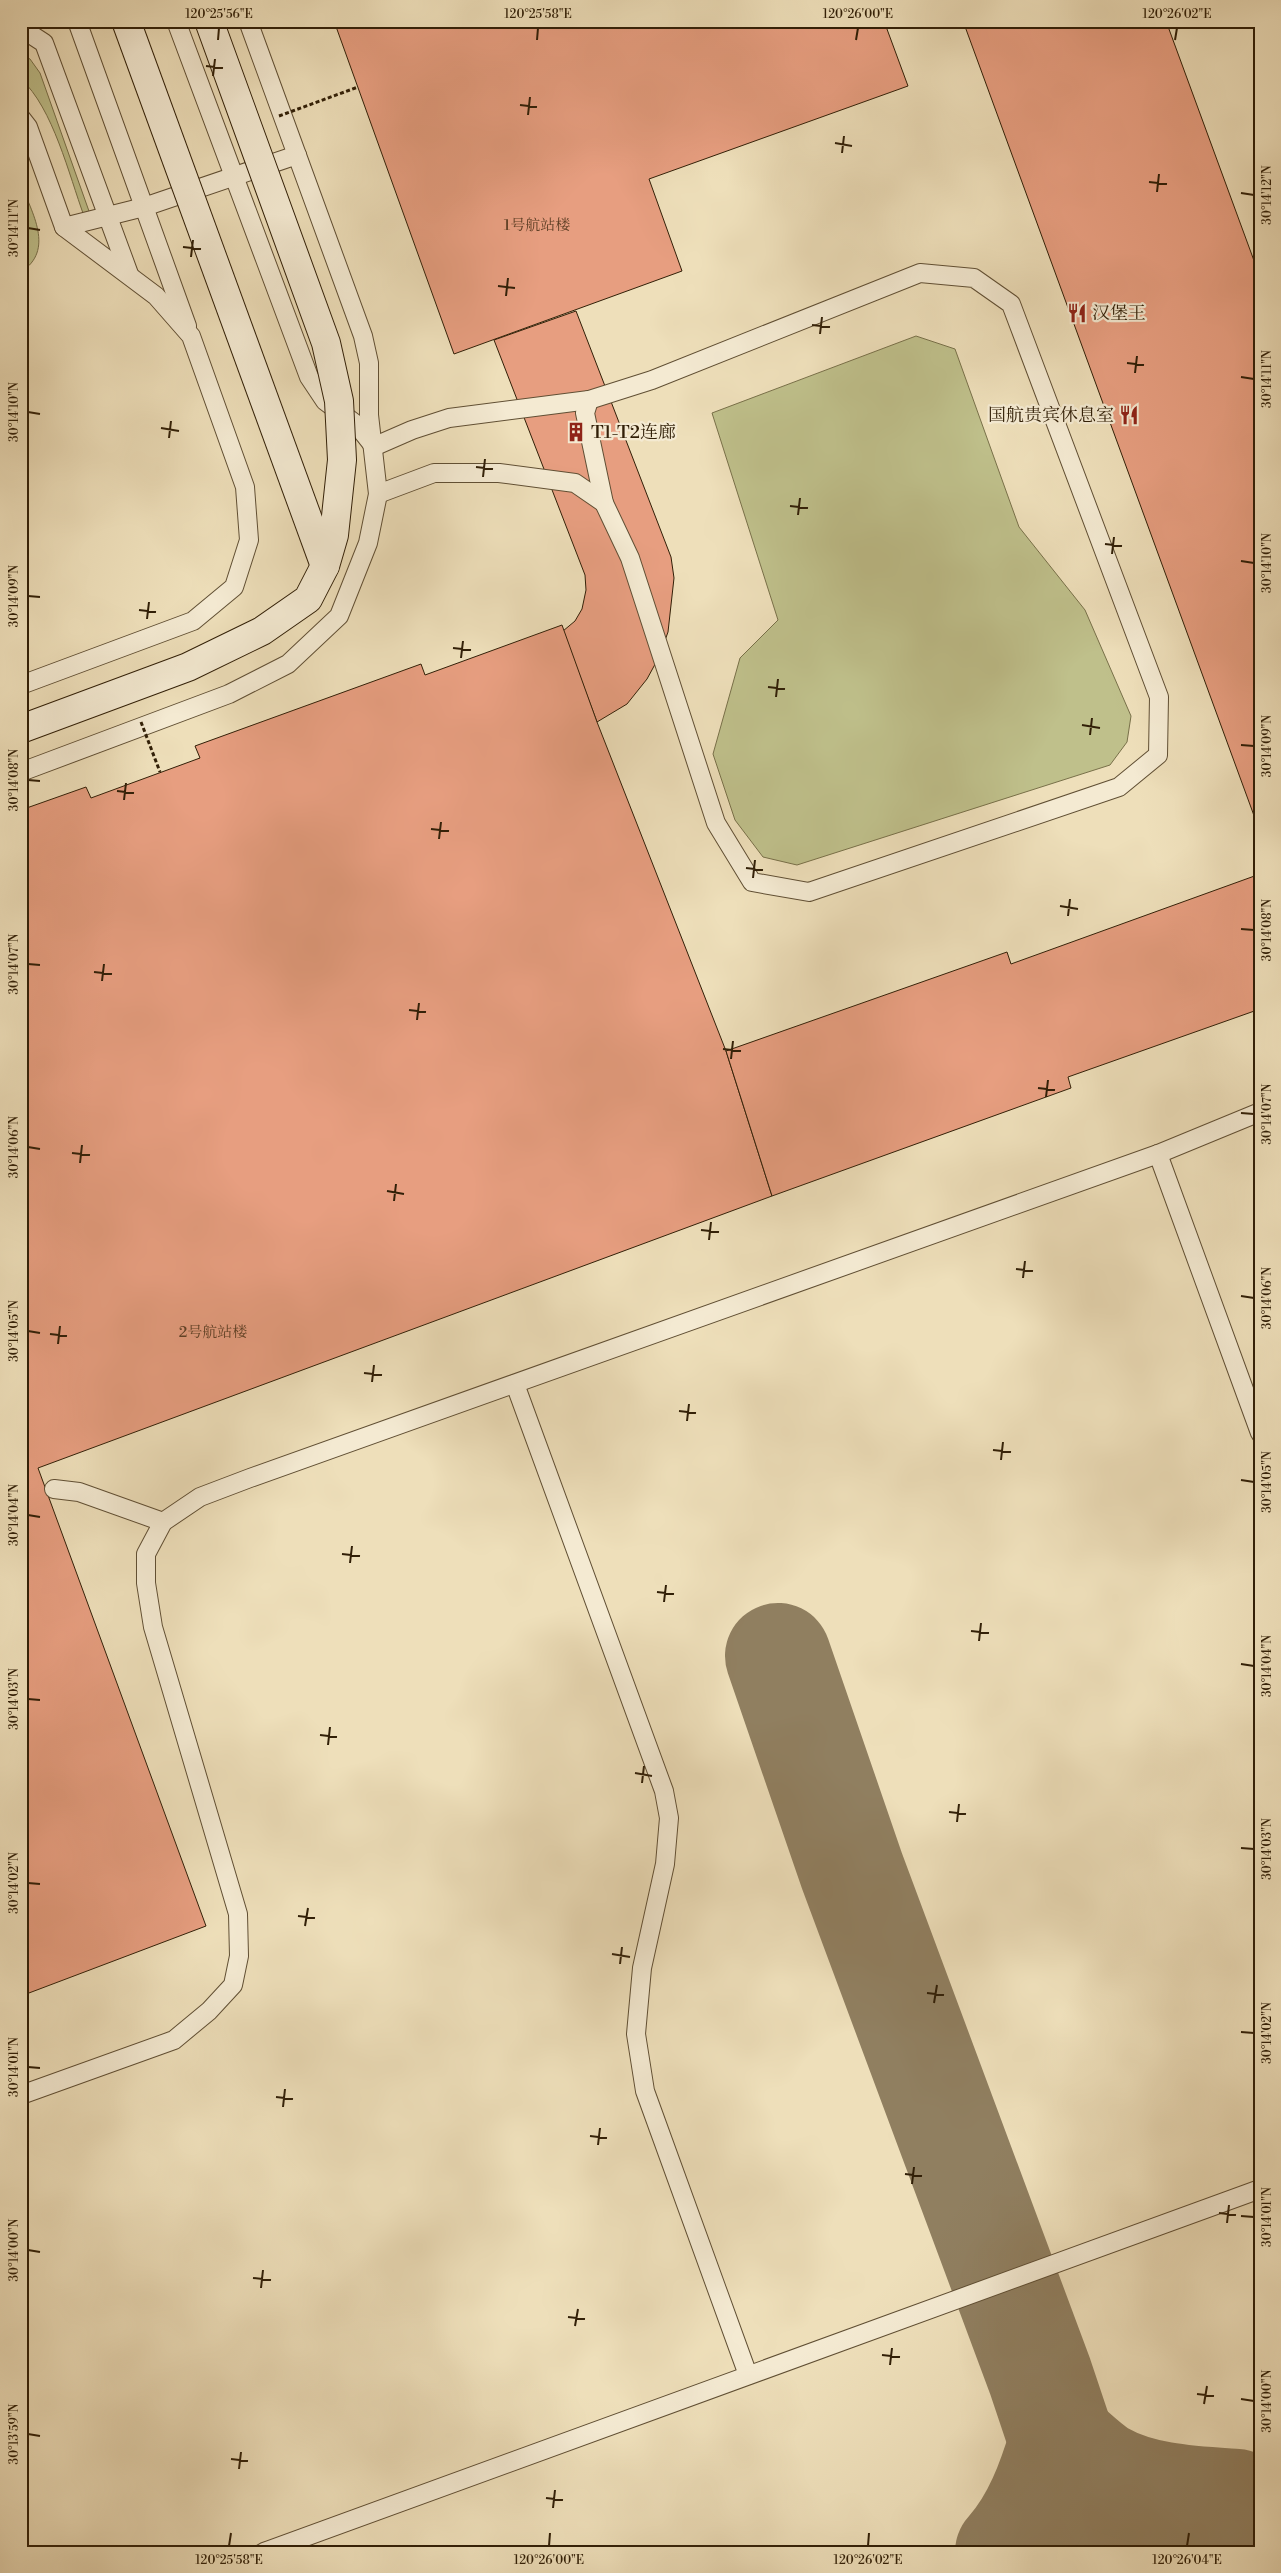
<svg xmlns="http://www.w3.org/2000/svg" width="1281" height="2573" font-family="'Libre Bodoni','Noto Serif SC',serif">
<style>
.green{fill:#bfc08b;stroke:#787049}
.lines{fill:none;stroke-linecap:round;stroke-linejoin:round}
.taxiway{stroke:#907f60;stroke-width:106}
.building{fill:#e79e80;stroke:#311f07}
.service-casing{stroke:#604f34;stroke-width:20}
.service{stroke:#f4ead2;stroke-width:18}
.secondary-bridge-casing{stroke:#311f07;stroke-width:30;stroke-linecap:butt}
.path-bridge{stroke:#311f07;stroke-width:3;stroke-dasharray:4 2.5;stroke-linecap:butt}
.secondary-bridge{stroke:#f4ead2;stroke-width:28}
.ticks{fill:none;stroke:#311f07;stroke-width:2}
.labels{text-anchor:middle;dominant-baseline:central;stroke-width:4.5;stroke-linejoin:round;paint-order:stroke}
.number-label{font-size:15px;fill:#5e3f25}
.poi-label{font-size:18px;fill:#311f07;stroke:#f4ead2;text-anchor:start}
.neatline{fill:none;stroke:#311f07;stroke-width:2}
.ticks-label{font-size:12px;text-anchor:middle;fill:#311f07}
</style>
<rect width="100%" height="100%" fill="#eedfba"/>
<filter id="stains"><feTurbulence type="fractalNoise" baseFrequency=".004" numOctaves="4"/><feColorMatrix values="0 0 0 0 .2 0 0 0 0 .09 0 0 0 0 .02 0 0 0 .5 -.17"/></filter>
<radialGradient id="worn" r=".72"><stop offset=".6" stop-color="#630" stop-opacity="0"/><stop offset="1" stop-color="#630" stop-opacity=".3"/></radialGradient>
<!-- green -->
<g class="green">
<path d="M21,54L30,59L40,73L90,214L84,216C69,175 53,108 21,79Z"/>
<path d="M21,184C32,213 55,250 21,272Z"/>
<path d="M916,336L955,349L1019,527L1085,610L1131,716L1127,742L1110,765L797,865L763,857L735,820L713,754L740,658L778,620L712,413Z"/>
</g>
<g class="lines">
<!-- taxiway -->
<g class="taxiway">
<path d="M778,1656L852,1871L1040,2376L1099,2552"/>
<path d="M1008,2552C1036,2521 1050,2481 1062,2442C1074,2452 1087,2465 1101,2474C1141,2497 1191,2499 1236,2502L1204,2552"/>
</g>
</g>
<!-- building -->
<g class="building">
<path d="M334,21H884L908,86L649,179L682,271L454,354Z"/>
<path d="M963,21H1166L1260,277V832Z"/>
<path d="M576,311L671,557L674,578L668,632L659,657L647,679L627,704L597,722L563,631L575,621L582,609L586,590L585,575L494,340Z"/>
<path d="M562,625L597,722L726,1051L772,1196L38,1468L206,1926L21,1996V810L86,787L91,798L200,758L195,746L421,664L425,675Z"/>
<path d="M1260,874V1009L1068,1077L1071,1088L772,1196L726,1051L1007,952L1011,964Z"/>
</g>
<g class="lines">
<defs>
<g id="service">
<path d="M77,21L187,326"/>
<path d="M176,21L309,377L325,401L357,425L372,444"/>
<path d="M21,28L44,43L129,274"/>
<path d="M21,118L28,127L64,227L156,296L191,336L245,487L249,540L234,587L193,621L21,685"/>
<path d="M64,227L144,207L297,155"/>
<path d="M589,400L585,413L604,503"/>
<path d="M373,447L412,430L449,418L589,400L652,380L920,273L974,278L1011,304L1159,697L1158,755L1119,787L809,892L752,882L716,823L630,558L604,503L575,483L499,473H434L378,494"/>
<path d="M21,772L229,694L288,664L339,616L368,543L378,494L369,415V363L363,336L248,21"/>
<path d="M1158,1154L1260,1433"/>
<path d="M515,1384L664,1791L669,1818L665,1864L642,1968L636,2034L645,2091L748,2375"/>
<path d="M54,1489L79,1492L163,1522"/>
<path d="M21,2095L174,2040L209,2011L233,1985L239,1956L238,1914L153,1627L146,1583V1554L163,1522L200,1497L250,1478L1158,1154L1260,1112"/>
<path d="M264,2552L1260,2189"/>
</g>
</defs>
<!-- service casing -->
<use href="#service" class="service-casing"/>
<!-- service -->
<use href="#service" class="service"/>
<defs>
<g id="secondary-bridge">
<path d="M126,21L325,566"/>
<path d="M21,729L188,667L262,631L308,599L325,566L334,535L342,460L339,401L326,343L209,21"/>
</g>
</defs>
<!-- secondary-bridge casing -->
<use href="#secondary-bridge" class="secondary-bridge-casing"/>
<!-- path-bridge -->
<g class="path-bridge">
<path d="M279,116L358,87"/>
<path d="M141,722L160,772"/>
</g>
<!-- secondary-bridge -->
<use href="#secondary-bridge" class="secondary-bridge"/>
</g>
<!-- ticks -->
<path class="ticks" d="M218,40L219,28M537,40L538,28M856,40L858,28M1175,40L1177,28M206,66L223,68M213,76L215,59M520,105L537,107M528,115L530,97M835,143L852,146M842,153L844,136M1149,182L1167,184M1157,192L1159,174M1241,193L1254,195M28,228L40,230M183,247L201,249M191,257L193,240M498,286L515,288M506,296L508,278M812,325L830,327M820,334L822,317M1127,363L1144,365M1135,373L1137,356M1241,377L1254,379M28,412L40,414M161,428L179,431M169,438L171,421M476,467L493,469M483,477L485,459M790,506L808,508M798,515L800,498M1105,544L1122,546M1112,554L1114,537M1241,561L1254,563M28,596L40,597M139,610L156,612M147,619L149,602M453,648L471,650M461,658L463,641M768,687L785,689M776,697L778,679M1082,725L1100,728M1090,735L1092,718M1241,745L1254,746M28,780L40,781M117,791L134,793M124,800L126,783M431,829L449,831M439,839L441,822M746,868L763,870M753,878L755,860M1060,906L1078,909M1068,916L1070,899M1241,929L1254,930M28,964L40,965M94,972L112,974M102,981L104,964M409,1010L426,1012M417,1020L419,1003M723,1049L741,1051M731,1059L733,1041M1038,1088L1055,1090M1046,1097L1048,1080M1241,1113L1254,1114M28,1147L40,1149M72,1153L90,1155M80,1163L82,1145M387,1191L404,1194M394,1201L396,1184M701,1230L719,1232M709,1240L711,1222M1016,1269L1033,1271M1023,1278L1025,1261M1241,1296L1254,1298M28,1331L40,1333M50,1334L67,1336M58,1344L60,1326M364,1373L382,1375M372,1382L374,1365M679,1411L696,1413M687,1421L689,1404M993,1450L1011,1452M1001,1460L1003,1442M1241,1480L1254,1482M28,1515L40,1517M342,1554L360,1556M350,1563L352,1546M657,1592L674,1594M664,1602L666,1585M971,1631L989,1633M979,1641L981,1623M1241,1664L1254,1666M28,1699L40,1700M320,1735L337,1737M328,1745L330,1727M635,1773L652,1776M642,1783L644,1766M949,1812L966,1814M957,1822L959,1804M1241,1848L1254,1849M28,1883L40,1884M298,1916L315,1918M305,1926L308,1908M612,1954L630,1957M620,1964L622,1947M927,1993L944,1995M934,2003L937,1985M1241,2032L1254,2033M28,2067L40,2068M276,2097L293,2099M283,2107L285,2089M590,2136L607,2138M598,2145L600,2128M905,2174L922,2176M912,2184L914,2167M1219,2213L1236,2215M1241,2216L1254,2217M1227,2223L1229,2205M28,2250L40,2252M253,2278L271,2280M261,2288L263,2270M568,2317L585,2319M575,2326L578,2309M882,2355L900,2357M890,2365L892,2348M1197,2394L1214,2396M1241,2399L1254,2401M1204,2404L1207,2386M28,2434L40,2436M231,2459L248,2461M239,2469L241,2452M546,2498L563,2500M553,2508L555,2490M229,2546L231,2533M549,2546L550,2533M868,2546L869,2533M1187,2546L1189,2533"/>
<!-- icons -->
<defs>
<symbol id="restaurant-bare" viewBox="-9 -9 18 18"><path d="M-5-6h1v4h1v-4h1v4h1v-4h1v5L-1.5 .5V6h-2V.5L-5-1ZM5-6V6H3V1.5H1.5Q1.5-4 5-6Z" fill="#8f2418" stroke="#f4ead2" stroke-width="2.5" paint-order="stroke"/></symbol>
<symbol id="building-bare" viewBox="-9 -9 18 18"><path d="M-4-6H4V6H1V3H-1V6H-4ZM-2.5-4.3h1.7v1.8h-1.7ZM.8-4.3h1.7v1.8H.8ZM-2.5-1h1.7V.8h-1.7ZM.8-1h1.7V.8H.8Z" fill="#8f2418" stroke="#f4ead2" stroke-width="2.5" paint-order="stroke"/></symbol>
</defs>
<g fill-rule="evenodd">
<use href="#restaurant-bare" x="1063" y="299" width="28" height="28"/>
<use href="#restaurant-bare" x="1115" y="401" width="28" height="28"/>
<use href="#building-bare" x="562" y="418" width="28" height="28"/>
</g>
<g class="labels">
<!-- number labels -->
<g class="number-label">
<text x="537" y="225">1号航站楼</text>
<text x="213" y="1332">2号航站楼</text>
</g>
<!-- poi labels -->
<g class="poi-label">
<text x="1092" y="313">汉堡王</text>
<text x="1114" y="415" text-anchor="end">国航贵宾休息室</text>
<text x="591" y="432">T1-T2连廊</text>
</g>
</g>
<!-- margin -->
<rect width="1281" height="2573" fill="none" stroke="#eedfba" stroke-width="55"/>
<rect x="28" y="28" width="1226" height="2518" class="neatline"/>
<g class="ticks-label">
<text x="219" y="18">120°25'56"E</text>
<text x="538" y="18">120°25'58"E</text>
<text x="858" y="18">120°26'00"E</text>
<text x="1177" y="18">120°26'02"E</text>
<text transform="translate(1267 195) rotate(-90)" y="4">30°14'12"N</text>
<text transform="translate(14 228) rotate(-90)" y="4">30°14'11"N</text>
<text transform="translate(1267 379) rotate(-90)" y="4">30°14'11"N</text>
<text transform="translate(14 412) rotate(-90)" y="4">30°14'10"N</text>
<text transform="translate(1267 563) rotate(-90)" y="4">30°14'10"N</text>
<text transform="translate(14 596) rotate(-90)" y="4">30°14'09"N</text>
<text transform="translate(1267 746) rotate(-90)" y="4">30°14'09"N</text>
<text transform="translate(14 780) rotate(-90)" y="4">30°14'08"N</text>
<text transform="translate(1267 930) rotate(-90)" y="4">30°14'08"N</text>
<text transform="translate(14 964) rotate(-90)" y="4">30°14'07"N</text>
<text transform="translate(1267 1114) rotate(-90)" y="4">30°14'07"N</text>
<text transform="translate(14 1147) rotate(-90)" y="4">30°14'06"N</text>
<text transform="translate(1267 1298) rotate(-90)" y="4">30°14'06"N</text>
<text transform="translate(14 1331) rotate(-90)" y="4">30°14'05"N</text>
<text transform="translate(1267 1482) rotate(-90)" y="4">30°14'05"N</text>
<text transform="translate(14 1515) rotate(-90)" y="4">30°14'04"N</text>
<text transform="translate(1267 1666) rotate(-90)" y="4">30°14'04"N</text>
<text transform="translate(14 1699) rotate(-90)" y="4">30°14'03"N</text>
<text transform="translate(1267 1849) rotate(-90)" y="4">30°14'03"N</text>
<text transform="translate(14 1883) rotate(-90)" y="4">30°14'02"N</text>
<text transform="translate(1267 2033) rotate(-90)" y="4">30°14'02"N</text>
<text transform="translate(14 2067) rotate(-90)" y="4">30°14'01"N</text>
<text transform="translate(1267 2217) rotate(-90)" y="4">30°14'01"N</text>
<text transform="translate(14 2250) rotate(-90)" y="4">30°14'00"N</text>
<text transform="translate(1267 2401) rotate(-90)" y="4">30°14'00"N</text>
<text transform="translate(14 2434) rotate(-90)" y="4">30°13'59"N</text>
<text x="229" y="2564">120°25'58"E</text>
<text x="549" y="2564">120°26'00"E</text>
<text x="868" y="2564">120°26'02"E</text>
<text x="1187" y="2564">120°26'04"E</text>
</g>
<rect width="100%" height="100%" filter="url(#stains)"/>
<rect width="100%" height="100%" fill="url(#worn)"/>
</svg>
